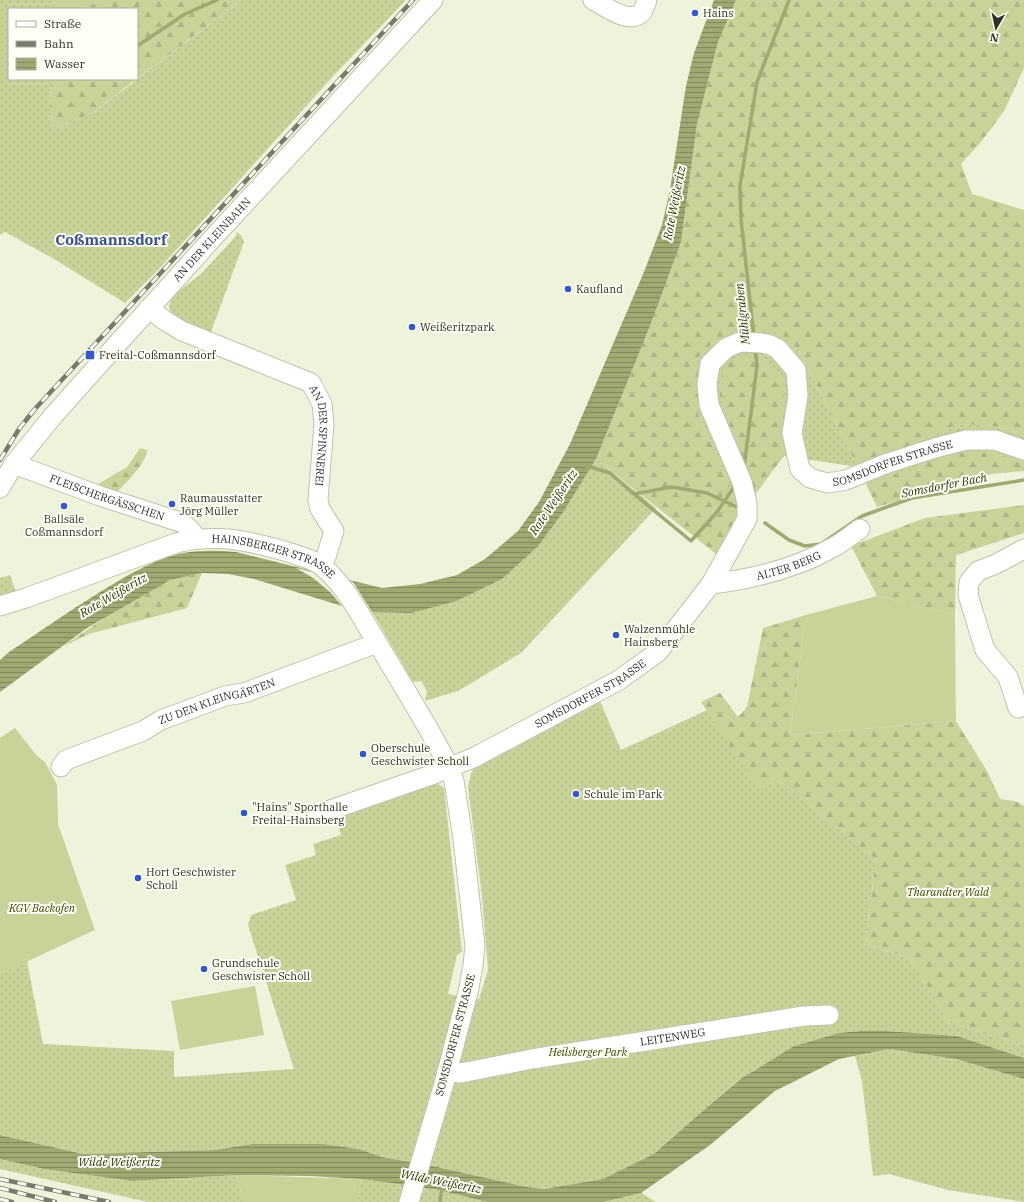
<svg xmlns="http://www.w3.org/2000/svg" width="1024" height="1202" font-family="'IBM Plex Serif',serif">
<style>
.grass{fill:url(#grass-dots)}
.forest{fill:url(#forest-firs)}
.garden{fill:#c8d39a}
.water{fill:url(#water-rules)}
.pier{fill:#eef4db}
.lines{fill:none;stroke-linecap:round;stroke-linejoin:round}
.stream{stroke:#9fa971;stroke-width:3.5}
.minor-casing{stroke:#bec3ab;stroke-width:21}
.minor{stroke:#fff;stroke-width:19}
.rail-casing{stroke:#777b6c;stroke-width:4.5}
.rail{stroke:#fdfff5;stroke-width:3;stroke-dasharray:9;stroke-linecap:butt}
.poi-dot{fill:#3456c7;stroke:#fdfff5;stroke-width:1.5}
.labels{text-anchor:middle;dominant-baseline:central;stroke-width:4;stroke-linejoin:round;paint-order:stroke}
.poi-label{font-size:11px;fill:#2f3128;stroke:#fdfff5;text-anchor:start}
.street-label{font-size:11px;fill:#2f3128;stroke:#fdfff5}
.park-label{font-size:11px;font-style:italic;fill:#3c4300;stroke:#fdfff5}
.water-label{font-size:12px;font-style:italic;fill:#31370b;stroke:#fdfff5}
.district-label{font-size:15px;font-weight:bold;fill:#3d538d;stroke:#fdfff5}
</style>
<defs>
<pattern id="grass-dots" width="8" height="8" patternUnits="userSpaceOnUse"><rect width="8" height="8" fill="#c8d39a"/><path d="M2 2h.1M6 6h.1" fill="none" stroke="#acb685" stroke-width="1.8" stroke-linecap="round"/></pattern>
<pattern id="forest-firs" width="22" height="20" patternUnits="userSpaceOnUse"><rect width="22" height="20" fill="#c8d39a"/><path d="M5 1l3.5 6h-7zM16 11l3.5 6h-7z" fill="#acb685"/></pattern>
<pattern id="water-rules" width="6" height="5" patternUnits="userSpaceOnUse"><rect width="6" height="5" fill="#9fa971"/><path d="M0 2.5h6" fill="none" stroke="#828a5d"/></pattern>
</defs>
<rect width="100%" height="100%" fill="#eef4db"/>
<!-- grass -->
<g class="grass">
<path d="M0,0H55L54,9H9V79H50L52,131L94,112L242,0H406L337,72L160,268L125,303L54,259L5,232L0,235Z"/>
<path d="M236,232L241,235L244,242L211,332L178,320L172,315L169,307L172,296L201,274L236,236Z"/>
<path d="M744,331L774,335L798,349L858,467L958,424L995,426L1024,436V462L993,453L927,462L917,470L903,475L888,473L864,480L858,467L784,456V377L729,427L742,513L698,413V358L713,343Z"/>
<path d="M596,459L656,508L521,653L458,691L425,701L427,691L421,681L413,682L372,612L411,613L539,545L564,511Z"/>
<path d="M10,575L16,592L0,595V578Z"/>
<path d="M599,699L621,750L707,710L760,790L779,780L876,860L865,944L909,958L937,1001L947,1022L1024,1045V1058L957,1036L887,1031H860L839,1033L794,1046L742,1078L705,1109L655,1154L603,1179L544,1189L527,1187L428,1165L382,1157L359,1149L323,1144H252L215,1150L83,1154L0,1135V974L27,961L43,1044L174,1051V1077L294,1069L248,925L251,915L296,900L285,865L316,855L313,844L341,835L335,817L432,784L437,783L444,788L462,952L457,955L448,994L479,999L488,970L482,896L468,787L471,773L480,762Z"/>
<path d="M889,1049L956,1059L1024,1079V1202L948,1190L889,1174L873,1176L862,1081L855,1056Z"/>
<path d="M0,1159L44,1169L132,1181L237,1175L243,1202H148L0,1169Z"/>
<path d="M361,1179L439,1190L487,1202H357Z"/>
<path d="M641,1193L656,1202H603Z"/>
</g>
<!-- forest -->
<g class="forest">
<path d="M101,0H242L137,79V9H84Z"/>
<path d="M736,0H1024V68L1004,111L981,142L961,164L972,194L1024,210V436L995,426L958,424L858,467L798,349L774,335L744,331L713,343L698,358V413L742,513L716,554L596,459L650,326L681,242L697,124L718,42Z"/>
<path d="M50,79H136L94,112L52,131Z"/>
<path d="M736,357L764,360L784,377V456L754,496L729,427L719,391L723,367Z"/>
<path d="M140,448L147,450C146,464 125,484 115,494L93,487L127,467Z"/>
<path d="M966,452L993,453L1024,462V471L992,474L877,507L864,480L888,473L903,475L917,470L927,462L939,457Z"/>
<path d="M1024,505V533L956,555L955,615L877,596L851,546L925,518Z"/>
<path d="M202,573L187,608L89,634L62,647L119,608L170,580Z"/>
<path d="M806,615L790,735L956,721L987,771L1000,799L1015,801L1024,806V1045L947,1022L937,1001L909,958L865,944L876,860L779,780L760,791L701,702L720,693L738,717L747,707L763,628Z"/>
</g>
<!-- garden -->
<g class="garden">
<path d="M55,0H101L84,9H54Z"/>
<path d="M877,596L955,615L956,721L790,735L806,615Z"/>
<path d="M15,728L37,756L45,762L57,785L58,824L95,930L0,974V738Z"/>
<path d="M255,986L264,1035L180,1050L171,1001Z"/>
<path d="M237,1175L361,1179L357,1202H243Z"/>
</g>
<!-- water -->
<g class="water">
<path d="M714,0H736L718,42L697,124L681,242L650,326L596,459L564,511L539,545L502,579L456,601L411,613L372,612L342,606L254,579L228,574L202,573L170,580L87,628L0,692V660L9,652C44,629 79,604 115,583C135,571 155,560 178,554C197,550 217,550 236,552L382,588L420,584L457,575L485,559L518,531L539,502L570,444L644,272L662,225L670,190L686,86L694,53Z"/>
<path d="M860,1031H887L957,1036L1024,1058V1079L956,1059L889,1049L839,1059L775,1091L710,1145L641,1193L603,1202H487L439,1190L398,1184L361,1179L310,1176L237,1175L132,1181L44,1169L0,1159V1135L83,1154L215,1150L252,1144H323L359,1149L382,1157L428,1165L527,1187L544,1189L603,1179L654,1154L705,1109L742,1078L794,1046L839,1033Z"/>
</g>
<!-- pier -->
<path class="pier" d="M296,568L353,582L372,612L342,606L330,592L313,578Z"/>
<g class="lines">
<!-- stream -->
<g class="stream">
<path d="M137,46L185,14L217,0"/>
<path d="M754,337L741,219L740,186L757,82L789,0"/>
<path d="M587,466L610,473L634,494L672,487L707,493L741,509"/>
<path d="M744,467L757,366L755,349"/>
<path d="M634,494L691,541L717,512L736,484"/>
<path d="M765,523L789,540L805,546L821,544L862,516L912,498L1024,480"/>
<path d="M440,1202L442,1187"/>
</g>
<defs>
<g id="minor">
<path d="M593,0C605,6 630,26 642,12C644,9 646,3 647,0"/>
<path id="s1" d="M149,308L164,320L182,331L311,383L322,404L324,424L318,500L320,509L334,531L326,557L320,565"/>
<path id="s2" d="M14,464L100,496L183,523L192,532L193,539"/>
<path id="s3" d="M0,488L14,464L53,416L111,351L211,240L433,0"/>
<path id="s4" d="M711,584C752,579 795,569 832,548C842,543 851,535 860,529"/>
<path id="s5" d="M0,606L26,598L176,543C219,533 250,541 291,553C301,557 313,559 322,566C347,587 361,617 378,644C402,685 428,725 449,767L454,781L463,839L475,946L473,965L469,988L445,1080L409,1202"/>
<path d="M1018,708L1008,677L985,650L968,595L969,582L978,571L996,564L1024,549"/>
<path id="s6" d="M61,767L66,760L143,731L161,720L204,704L225,696L244,693L377,643"/>
<path id="s7" d="M316,815L434,774L475,757L619,680L658,652L711,584L747,519V503L742,482L709,405L707,384L710,364L726,348L740,342L762,343L770,345L778,349L796,370L798,396L792,433L800,469L810,478L827,483L846,480L885,464L935,448L966,440H995L1024,450"/>
<path id="s8" d="M447,1071L459,1073L466,1072L532,1059L804,1016L829,1015"/>
</g>
</defs>
<!-- minor casing -->
<use href="#minor" class="minor-casing"/>
<!-- minor -->
<use href="#minor" class="minor"/>
<defs>
<g id="rail">
<path d="M0,460L19,429L34,410L413,0"/>
<path d="M0,1179L109,1202"/>
<path d="M0,1188L55,1202"/>
<path d="M0,1199L12,1202"/>
</g>
</defs>
<!-- rail casing -->
<use href="#rail" class="rail-casing"/>
<!-- rail -->
<use href="#rail" class="rail"/>
</g>
<!-- markers -->
<g class="poi-dot">
<circle cx="695" cy="13" r="4"/>
<circle cx="568" cy="289" r="4"/>
<circle cx="412" cy="327" r="4"/>
<rect x="85" y="350" width="10" height="10" rx="2"/>
<circle cx="172" cy="504" r="4"/>
<circle cx="64" cy="506" r="4"/>
<circle cx="616" cy="635" r="4"/>
<circle cx="363" cy="754" r="4"/>
<circle cx="576" cy="794" r="4"/>
<circle cx="244" cy="813" r="4"/>
<circle cx="138" cy="878" r="4"/>
<circle cx="204" cy="969" r="4"/>
</g>
<g class="labels">
<!-- poi labels -->
<g class="poi-label">
<text x="703" y="13">Hains</text>
<text x="576" y="289">Kaufland</text>
<text x="420" y="327">Weißeritzpark</text>
<text x="99" y="355">Freital-Coßmannsdorf</text>
<text x="180" y="498">Raumausstatter<tspan x="180" dy="13">Jörg Müller</tspan></text>
<text x="64" y="519" text-anchor="middle">Ballsäle<tspan x="64" dy="13">Coßmannsdorf</tspan></text>
<text x="624" y="629">Walzenmühle<tspan x="624" dy="13">Hainsberg</tspan></text>
<text x="371" y="748">Oberschule<tspan x="371" dy="13">Geschwister Scholl</tspan></text>
<text x="584" y="794">Schule im Park</text>
<text x="252" y="807">"Hains" Sporthalle<tspan x="252" dy="13">Freital-Hainsberg</tspan></text>
<text x="146" y="872">Hort Geschwister<tspan x="146" dy="13">Scholl</tspan></text>
<text x="212" y="963">Grundschule<tspan x="212" dy="13">Geschwister Scholl</tspan></text>
</g>
<!-- street labels -->
<g class="street-label">
<text stroke="none"><textPath href="#s3" startOffset="327">AN DER KLEINBAHN</textPath></text>
<text stroke="none"><textPath href="#s1" startOffset="234">AN DER SPINNEREI</textPath></text>
<text stroke="none"><textPath href="#s7" startOffset="1009">SOMSDORFER STRASSE</textPath></text>
<text stroke="none"><textPath href="#s2" startOffset="99">FLEISCHERGÄSSCHEN</textPath></text>
<text stroke="none"><textPath href="#s5" startOffset="288">HAINSBERGER STRASSE</textPath></text>
<text stroke="none"><textPath href="#s4" startOffset="80">ALTER BERG</textPath></text>
<text stroke="none"><textPath href="#s7" startOffset="301">SOMSDORFER STRASSE</textPath></text>
<text stroke="none"><textPath href="#s6" startOffset="171">ZU DEN KLEINGÄRTEN</textPath></text>
<text transform="translate(455 1035) rotate(-75)">SOMSDORFER STRASSE</text>
<text stroke="none"><textPath href="#s8" startOffset="229">LEITENWEG</textPath></text>
</g>
<!-- park labels -->
<g class="park-label">
<text x="948" y="892">Tharandter Wald</text>
<text x="42" y="908">KGV Backofen</text>
<text x="588" y="1052">Heilsberger Park</text>
</g>
<!-- water labels -->
<g class="water-label">
<text transform="translate(674 203) rotate(-79)">Rote Weißeritz</text>
<text transform="translate(742 314) rotate(-96)">Mühlgraben</text>
<text transform="translate(944 485) rotate(-11)">Somsdorfer Bach</text>
<text transform="translate(553 502) rotate(-56)">Rote Weißeritz</text>
<text transform="translate(113 595) rotate(-30)">Rote Weißeritz</text>
<text x="119" y="1161">Wilde Weißeritz</text>
<text transform="translate(441 1181) rotate(11)">Wilde Weißeritz</text>
</g>
<!-- district labels -->
<g class="district-label">
<text x="111" y="239">Coßmannsdorf</text>
</g>
</g>
<!-- legend -->
<rect x="8" y="8" width="130" height="72" fill="#fdfff5" stroke="#abada3"/>
<rect x="16" y="21" width="20" height="6" fill="#ffffff" stroke="#abada3"/>
<text x="44" y="28" font-size="12" fill="#2f3128">Straße</text>
<rect x="16" y="41" width="20" height="6" fill="#777b6c" stroke="#abada3"/>
<text x="44" y="48" font-size="12" fill="#2f3128">Bahn</text>
<rect x="16" y="58" width="20" height="12" fill="url(#water-rules)" stroke="#abada3"/>
<text x="44" y="68" font-size="12" fill="#2f3128">Wasser</text>
<!-- north arrow -->
<g transform="translate(996 28) rotate(189)" stroke="#fdfff5" stroke-width="3" paint-order="stroke">
<path d="M0-3L7 15L0 10L-7 15Z" fill="#2f3128"/>
<text y="-6" font-size="11" font-weight="bold" text-anchor="middle" fill="#2f3128">N</text>
</g>
</svg>
